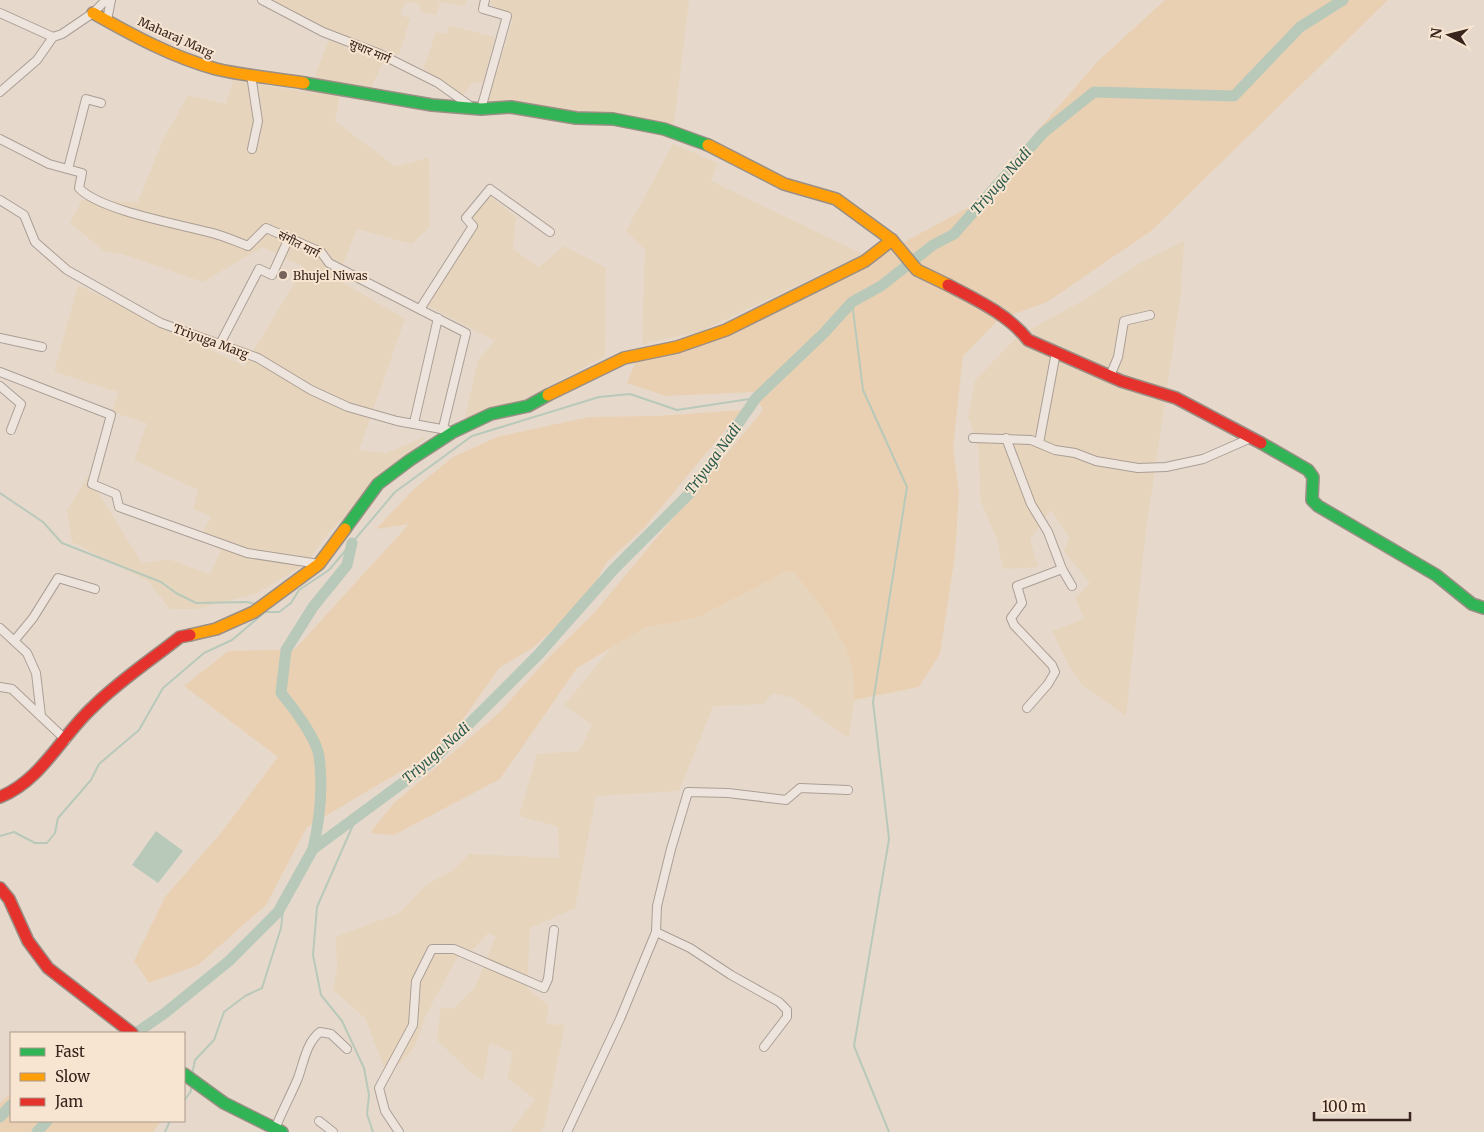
<svg xmlns="http://www.w3.org/2000/svg" width="1484" height="1132" font-family="Merriweather,'Noto Sans Devanagari',serif">
<style>
.farmland{fill:#e6d5bc}
.sand{fill:#ead0b2}
.water{fill:#b8c9ba}
.lines{fill:none;stroke-linecap:round;stroke-linejoin:round}
.stream{stroke:#b8c9ba;stroke-width:2}
.river{stroke:#b8c9ba;stroke-width:11}
.street-casing{stroke:#ab9e95;stroke-width:10}
.fast-casing{stroke:#9a8e85;stroke-width:14}
.slow-casing{stroke:#9a8e85;stroke-width:14}
.jam-casing{stroke:#9a8e85;stroke-width:14}
.street{stroke:#ede5dd;stroke-width:8}
.fast{stroke:#30b455;stroke-width:11}
.slow{stroke:#ff9f0a;stroke-width:11}
.jam{stroke:#e5322d;stroke-width:11}
.poi-dot{fill:#76645a;stroke:#f7e5d1;stroke-width:2}
.labels{text-anchor:middle;dominant-baseline:central;stroke-width:4;stroke-linejoin:round;paint-order:stroke}
.street-label{font-size:12px;fill:#39251d;stroke:#f7e5d1}
.poi-label{font-size:12px;fill:#39251d;stroke:#f7e5d1;text-anchor:start}
.water-label{font-size:14px;font-style:italic;fill:#2b5a4e;stroke:#f7e5d1}
</style>
<rect width="100%" height="100%" fill="#e6d9cc"/>
<!-- farmland -->
<g class="farmland">
<path d="M273,0H466L465,6L440,2L436,15L421,12L419,4L406,1L400,14L410,19L399,55L321,26Z"/>
<path d="M491,0H689L674,124L568,111L487,105L513,18L491,4Z"/>
<path d="M450,26L495,37L483,82L472,83L463,95L423,69L436,32L445,34Z"/>
<path d="M329,40L383,63L370,90L314,78Z"/>
<path d="M233,80L293,90L340,95L335,121L396,167L429,157L430,226L412,244L357,229L337,279L405,319L359,450L386,453L427,436L330,531L307,563L258,593L197,609H170L148,581L72,542L67,511L88,476L142,563L168,559L210,574L222,548L203,533L211,516L193,509L198,490L134,460L147,423L112,412L118,392L54,372L78,285L244,366L304,267L262,247L203,282L122,254L104,251L70,223L82,200L138,202L163,140L188,95L226,104Z"/>
<path d="M673,144L718,163L711,181L863,254L699,332L642,344L645,250L626,231Z"/>
<path d="M491,197L516,217L513,249L539,267L564,246L606,268L605,356L524,400L465,418L478,360L495,341L428,306L450,268L476,231L473,216Z"/>
<path d="M1184,241L1181,293L1146,530L1126,716L1082,685L1069,666L1052,631L1084,619L1075,598L1090,583L1064,552L1069,537L1051,510L1030,539L1038,567L1003,569L997,540L980,499L979,451L968,416L975,380L1018,336L1089,297L1140,263Z"/>
<path d="M790,570L830,613L851,661L854,700L849,739L793,698L773,693L764,704L713,706L679,791L596,796L575,908L530,928L527,988L549,1006L546,1024L565,1025L544,1127L540,1132H510L535,1099L507,1078L513,1053L490,1043L483,1080L472,1074L437,1040L441,1007L453,1009L475,987L496,936L488,933L474,949L457,958L426,1015L415,1046L400,1064L384,1067L365,1018L333,990L337,970L336,937L399,913L426,885L453,870L469,854L559,858L558,827L519,816L537,754L579,751L592,725L564,705L612,647L644,628L696,618Z"/>
</g>
<!-- sand -->
<g class="sand">
<path d="M1165,0H1388L1151,231L1047,302L998,320L963,356L953,448L959,493L955,555L940,654L919,687L854,700C853,688 854,672 850,661C841,631 812,591 790,570L696,618L644,628L577,668L500,779L394,835L370,833L394,803L499,713L545,661L594,613L763,410L754,392L666,396L627,383L637,359L711,342L784,307L995,193L1038,130L1097,62Z"/>
<path d="M742,410L644,528L606,563L587,598L534,647L499,668L440,752L405,769L307,827L266,905L198,965L149,983L134,961L165,897L221,833L278,757L184,686L228,651L295,649L409,524L376,529L414,489L453,457L497,437L589,417L656,416Z"/>
<path d="M11,1093V1121H161L153,1132H0V1103Z"/>
</g>
<!-- water -->
<path class="water" d="M156,831L183,851L158,883L132,865Z"/>
<g class="lines">
<!-- stream -->
<g class="stream">
<path d="M852,302L863,390L907,487L873,702L889,839L854,1046L889,1132"/>
<path d="M0,493L43,522L62,543L161,582L176,593L196,603L248,602L255,604"/>
<path d="M357,816L317,907L313,955L321,995L342,1021L364,1068L369,1095L367,1114L373,1132"/>
<path d="M0,836L14,832L35,843H47L55,833L58,818L91,780L99,764L139,730L163,688L204,653L232,640L265,612H279L291,603L299,590L329,570L395,492L472,436L599,397L630,394L677,410L756,398"/>
<path d="M192,1074L195,1060L214,1040L224,1012L245,996L262,988L281,928L284,901"/>
<path d="M184,1101L191,1091V1086"/>
<path d="M165,1132L170,1121"/>
</g>
<!-- river -->
<g class="river">
<path d="M313,849C320,819 323,787 319,756C316,738 293,707 281,693L286,650L313,607L347,565L352,543"/>
<path d="M136,1033L165,1013L229,961L278,912L313,849L431,762L538,655L614,569L692,491L756,398L824,333L852,302L881,286L933,245L954,234L1043,133L1094,92L1234,96L1300,27L1343,0"/>
<path d="M0,1117L11,1105"/>
<path d="M37,1132L47,1121"/>
</g>
<defs>
<g id="street">
<path d="M262,0L323,32L380,54L438,83L473,108"/>
<path d="M0,13L53,37"/>
<path d="M107,20L111,0"/>
<path d="M251,75L258,121L252,149"/>
<path d="M0,92L37,60L53,37L62,34L93,13L106,0"/>
<path d="M481,109L507,16L483,9L485,0"/>
<path d="M0,139L49,164L82,173L79,188C99,210 178,224 208,232C222,235 235,241 248,246L266,228L321,252L329,263L466,333L443,428"/>
<path d="M68,169L86,99L101,103"/>
<path d="M0,200L24,215L35,242L67,270L161,323L258,358L311,390L348,407L397,421L447,430"/>
<path d="M420,309L473,226L466,218L490,189L550,232"/>
<path d="M0,338L42,347"/>
<path d="M220,344L259,269L272,275L289,238"/>
<path d="M0,372L111,415L92,484L116,494L119,507L247,553L319,564"/>
<path d="M1110,376L1118,357L1124,321L1150,315"/>
<path d="M0,386L21,404L11,430"/>
<path d="M414,423L438,318"/>
<path d="M973,438L1031,440L1055,450L1075,453L1096,461L1138,468L1166,467L1203,459L1251,438"/>
<path d="M1006,438L1031,504L1048,532L1062,569L1072,586"/>
<path d="M1039,443L1056,352"/>
<path d="M0,628L27,653L36,673L41,716"/>
<path d="M14,641L33,618L58,578L95,589"/>
<path d="M0,687L12,689L66,740"/>
<path d="M1027,708L1048,684L1055,672L1052,665L1014,625L1011,618L1022,603L1017,586L1062,569"/>
<path d="M656,932L690,948L731,975L779,1002L787,1010V1017L764,1047"/>
<path d="M319,1121L333,1132"/>
<path d="M275,1129C282,1111 291,1095 298,1078C304,1062 306,1043 320,1032L331,1034L347,1049"/>
<path d="M399,1132L385,1111L379,1088L413,1025L416,981L432,949H454L544,988L548,979L554,930"/>
<path d="M567,1132L620,1019L656,932L657,906L671,849L688,792L728,793L786,800L800,788L848,790"/>
</g>
<g id="fast">
<path d="M304,83L432,105L481,109L511,107L576,118L613,119L664,129L708,145"/>
<path d="M1261,443L1308,470L1313,477L1312,500L1318,506L1436,575L1472,604L1484,608"/>
<path d="M345,529L378,484L410,460L453,432L491,414L528,406L548,395"/>
<path d="M184,1074L224,1103L282,1132"/>
</g>
<g id="slow">
<path d="M93,13C132,35 172,57 216,69C245,76 275,78 304,83"/>
<path d="M708,145L784,184L836,199L892,240L917,270L948,285"/>
<path d="M548,395L624,358L677,347L726,330L865,261L892,240"/>
<path d="M190,635L216,629L254,612L319,564L345,529"/>
</g>
<g id="jam">
<path d="M948,285C975,299 1009,315 1028,340L1121,381L1176,398L1261,443"/>
<path d="M0,797C42,780 61,736 93,707C119,681 151,660 180,637L190,635"/>
<path d="M0,888L9,899L28,941L48,968L132,1033"/>
</g>
</defs>
<!-- street casing -->
<use href="#street" class="street-casing"/>
<!-- fast casing -->
<use href="#fast" class="fast-casing"/>
<!-- slow casing -->
<use href="#slow" class="slow-casing"/>
<!-- jam casing -->
<use href="#jam" class="jam-casing"/>
<!-- street -->
<use href="#street" class="street"/>
<!-- fast -->
<use href="#fast" class="fast"/>
<!-- slow -->
<use href="#slow" class="slow"/>
<!-- jam -->
<use href="#jam" class="jam"/>
</g>
<!-- markers -->
<circle class="poi-dot" cx="283" cy="275" r="5"/>
<g class="labels">
<!-- street labels -->
<g class="street-label">
<text transform="translate(176 37) rotate(24)">Maharaj Marg</text>
<text transform="translate(370 51) rotate(23)">सुधार मार्ग</text>
<text transform="translate(299 244) rotate(27)">संगीत मार्ग</text>
<text transform="translate(211 341) rotate(20)">Triyuga Marg</text>
</g>
<!-- poi labels -->
<g class="poi-label">
<text x="293" y="275">Bhujel Niwas</text>
</g>
<!-- water labels -->
<g class="water-label">
<text transform="translate(1001 181) rotate(-49)">Triyuga Nadi</text>
<text transform="translate(713 459) rotate(-54)">Triyuga Nadi</text>
<text transform="translate(436 753) rotate(-41)">Triyuga Nadi</text>
</g>
</g>
<!-- legend -->
<rect x="10" y="1032" width="175" height="90" fill="#f7e5d1" stroke="#ab9889"/>
<rect x="20" y="1048" width="25" height="8" fill="#30b455" stroke="#ab9889"/>
<text x="55" y="1057" font-size="15" fill="#39251d">Fast</text>
<rect x="20" y="1073" width="25" height="8" fill="#ff9f0a" stroke="#ab9889"/>
<text x="55" y="1082" font-size="15" fill="#39251d">Slow</text>
<rect x="20" y="1098" width="25" height="8" fill="#e5322d" stroke="#ab9889"/>
<text x="55" y="1107" font-size="15" fill="#39251d">Jam</text>
<!-- north arrow -->
<g transform="translate(1449 35) rotate(277)" stroke="#f7e5d1" stroke-width="4" paint-order="stroke">
<path d="M0-4L9 19L0 12L-9 19Z" fill="#39251d"/>
<text y="-8" font-size="14" font-weight="bold" text-anchor="middle" fill="#39251d">N</text>
</g>
<!-- scale -->
<path d="M1314 1112v8h96v-8" fill="none" stroke="#39251d" stroke-width="2.5"/>
<text x="1322" y="1112" font-size="15" fill="#39251d" stroke="#f7e5d1" stroke-width="4" paint-order="stroke">100 m</text>
</svg>
